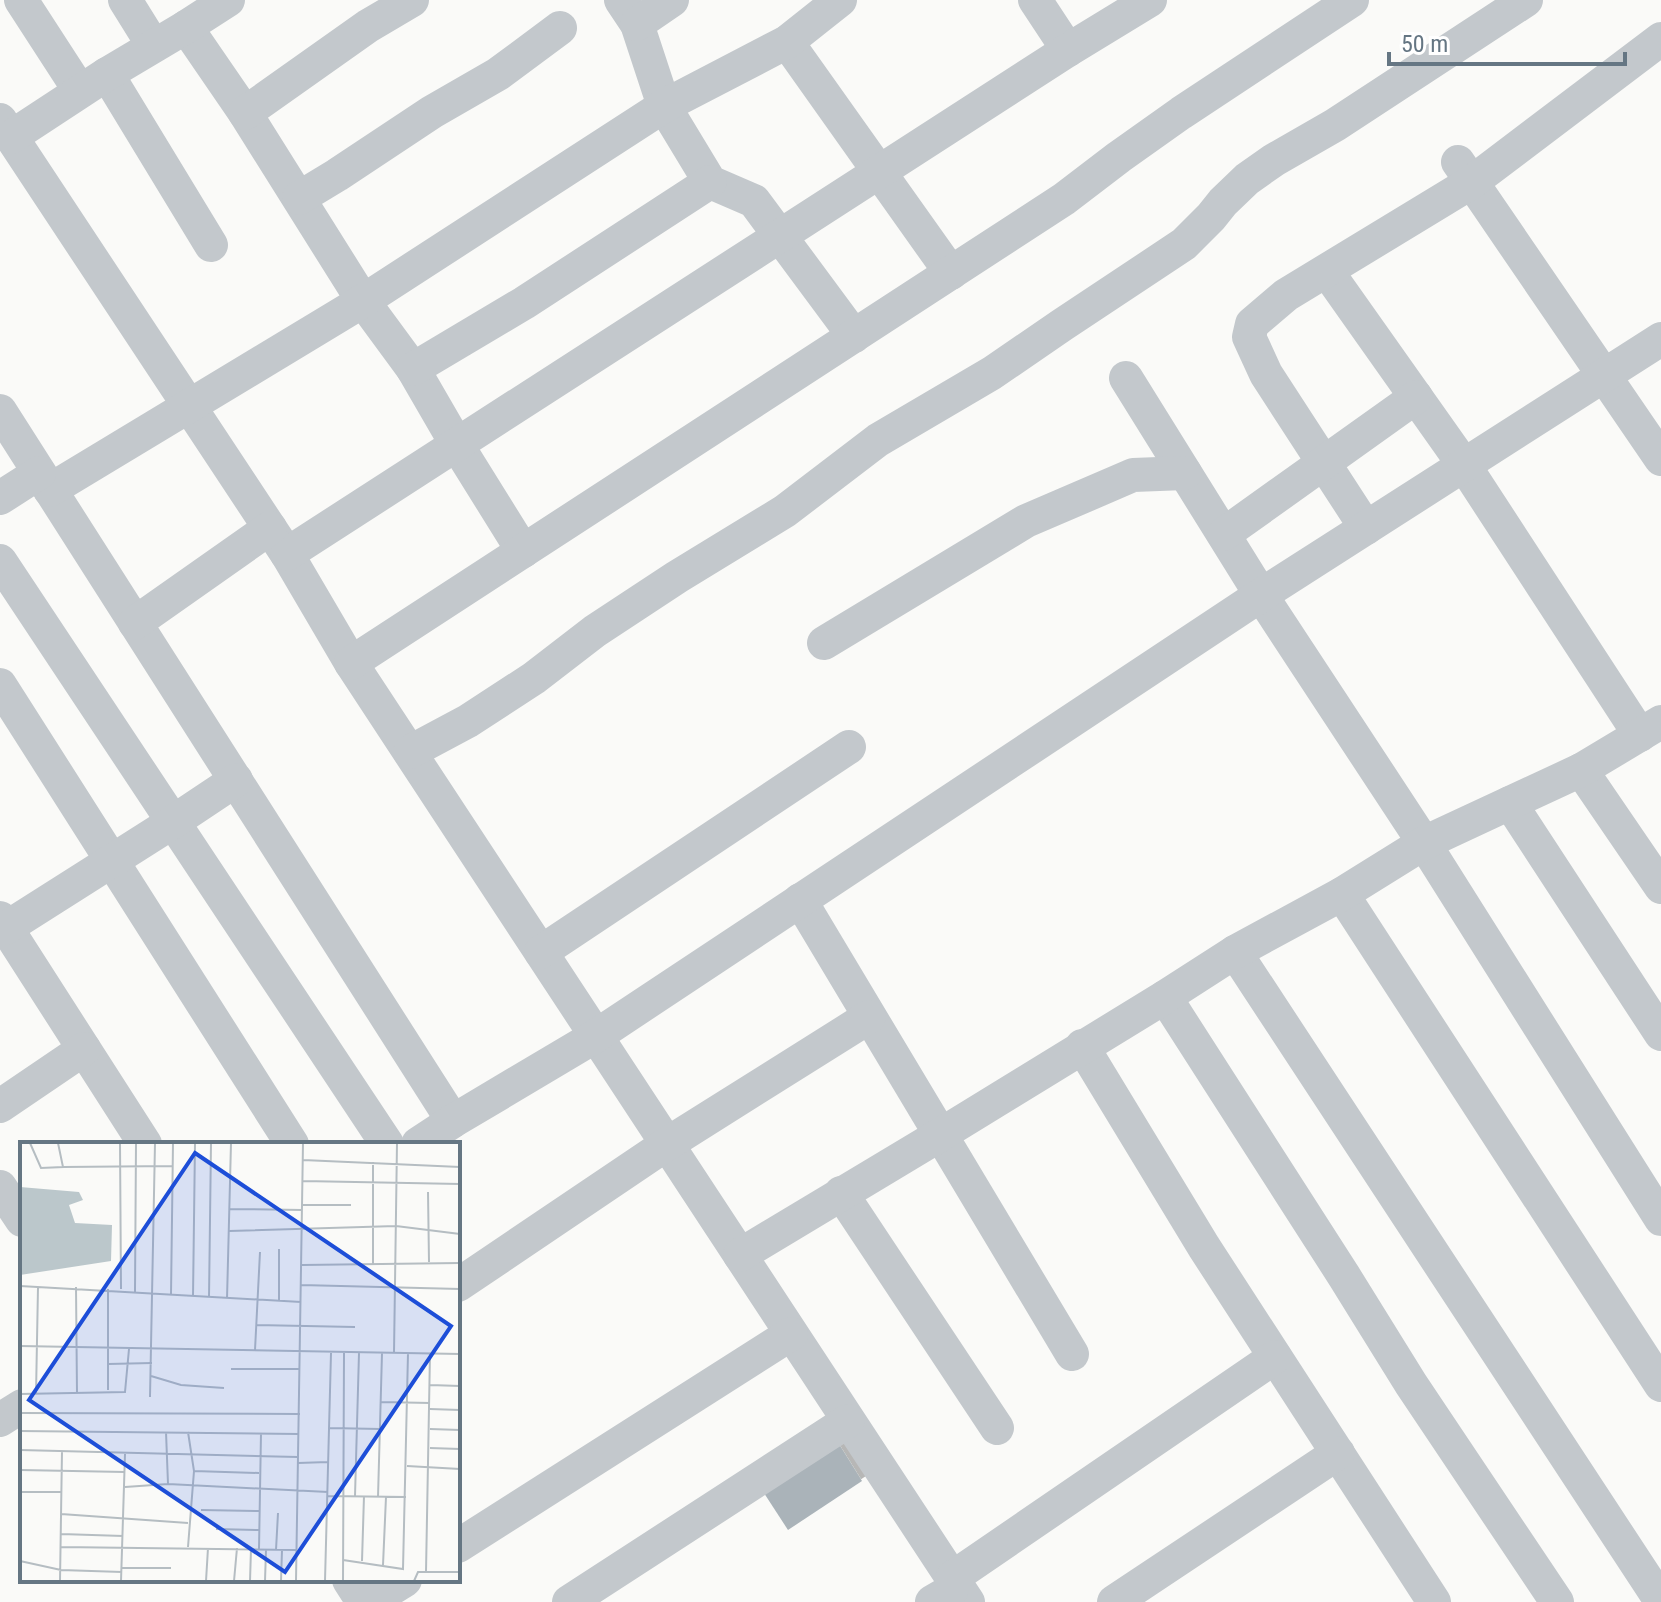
<svg xmlns="http://www.w3.org/2000/svg" width="1661" height="1602" font-family="'Roboto Condensed',sans-serif">
<style>
.building{fill:#aab3b9;filter:url(#shadow)}
.lines{fill:none;stroke-linecap:round;stroke-linejoin:round}
.street{stroke:#c3c8cc;stroke-width:34}
.inset-road{fill:none;stroke:#b5bdc2;stroke-width:2}
.view{fill:#1d4ed8;fill-opacity:0.15;stroke:#1d4ed8;stroke-width:4}
.inset-edge{fill:none;stroke:#657683;stroke-width:4}
</style>
<defs>
<filter id="shadow"><feDropShadow dx="7" dy="-7" stdDeviation="0" flood-color="#0004"/></filter>
</defs>
<rect width="100%" height="100%" fill="#fafaf8"/>
<!-- building -->
<path class="building" d="M837,1441L862,1481L788,1530L762,1490Z"/>
<g class="lines">
<!-- street -->
<g class="street">
<path d="M21,0L80,91"/>
<path d="M125,0L153,45"/>
<path d="M621,0L637,24L664,106L710,182L754,201L854,336"/>
<path d="M1035,0L1068,50"/>
<path d="M637,24L672,0"/>
<path d="M186,27L245,113L363,301L413,369L457,445L523,551"/>
<path d="M787,42L951,273"/>
<path d="M107,74L211,245"/>
<path d="M245,113L368,26L412,0"/>
<path d="M0,120L287,554L351,663L968,1602"/>
<path d="M11,137L107,74L186,27L228,0"/>
<path d="M1458,162L1661,459"/>
<path d="M299,198L337,175L432,112L498,74L560,28"/>
<path d="M1336,284L1464,465L1640,735"/>
<path d="M413,369L524,303L710,182"/>
<path d="M1126,378L1261,595L1424,843L1661,1219"/>
<path d="M0,411L453,1121"/>
<path d="M50,490L363,301L664,106L787,42L840,0"/>
<path d="M0,498L39,473"/>
<path d="M1366,528L1266,374L1249,337L1252,324L1286,295L1472,182L1661,39"/>
<path d="M1224,534L1416,397"/>
<path d="M287,554L1068,50L1150,0"/>
<path d="M0,561L387,1144"/>
<path d="M135,623L270,528"/>
<path d="M824,643L1026,521L1133,475L1185,473"/>
<path d="M351,663L1064,199L1119,157L1181,113L1352,0"/>
<path d="M0,685L292,1144"/>
<path d="M410,752L468,721L534,678L595,631L677,577L785,511L878,440L992,373L1062,325L1184,244L1211,217L1223,202L1247,179L1274,160L1335,125L1526,0"/>
<path d="M1581,770L1661,887"/>
<path d="M1510,803L1661,1034"/>
<path d="M1342,894L1661,1385"/>
<path d="M800,900L1072,1354"/>
<path d="M0,918L145,1144"/>
<path d="M6,928L173,822L236,780"/>
<path d="M541,952L849,747"/>
<path d="M1235,952L1661,1601"/>
<path d="M1165,997L1344,1276L1411,1384L1557,1602"/>
<path d="M1082,1046L1204,1247L1434,1602"/>
<path d="M0,1106L84,1049"/>
<path d="M418,1144L453,1121L596,1036L1261,595L1661,339"/>
<path d="M0,1187L22,1220"/>
<path d="M841,1193L997,1428"/>
<path d="M740,1255L940,1135L1165,997L1235,952L1342,894L1424,843L1581,770L1661,722"/>
<path d="M458,1285L667,1144L869,1017"/>
<path d="M0,1420L22,1406"/>
<path d="M458,1546L791,1334"/>
<path d="M349,1580L363,1602"/>
<path d="M370,1602L405,1580"/>
<path d="M569,1602L848,1421"/>
<path d="M932,1602L951,1591L952,1578L1275,1357"/>
<path d="M1114,1602L1338,1453"/>
</g>
</g>
<!-- overview -->
<g transform="translate(20 1142)">
<rect width="440" height="440" fill="#fafaf8"/>
<path d="M0,45L59,50L63,58L49,63L55,81L92,83L91,119L0,133Z" fill="#bbc7cb"/>
<path class="inset-road" d="M10,1L21,26L43,25L38,1M100,1L101,147M283,18L440,25M43,25L153,24M283,39L440,42M408,50L409,120M282,63H331M210,67L282,68M209,89L376,84L440,92M282,123L440,121M353,124V20M281,143L440,147M0,144L281,160M56,145L57,252M115,150L116,1M151,153L153,1M173,155L175,1M189,156L191,1M207,157L211,1M259,159V107M236,183L335,185M0,204L440,212M235,208L240,110M374,211L377,1M88,222L132,221M211,227H280M131,234L161,243L204,246M410,243L440,244M88,248V147M0,252L105,250L109,207M16,252L18,145M130,255L135,1M361,260L410,261M410,267L440,268M0,271L280,272M309,286L360,287M410,287L440,288M0,289L279,292M146,290L148,342M410,306L440,307M0,308L278,315M278,321L308,320M387,324L440,327M0,328L105,330M174,329L239,331M105,345L148,342L308,350M0,350H41M308,354L386,355M335,354L339,211M358,355L362,211M181,368L239,369M41,372L168,381M196,387L239,388M41,392L103,394M41,405L277,408M168,405L174,329L168,290M239,407L241,291M256,408L258,371M323,418L383,427L388,211M0,419L41,428L102,430M342,419L344,354M363,423L366,355M102,426H151M406,430L410,211M40,439L42,309M101,439L105,312M186,439L188,406M214,439L217,406M230,439L231,407M245,439L246,408M261,439L262,408M276,439L283,1M305,439L311,211M323,439L324,211M394,439L398,430H440"/>
<path class="view" d="M175,11L431,184L265,430L9,258Z"/>
<rect width="440" height="440" class="inset-edge"/>
</g>
<!-- scale -->
<path d="M1389 52v12h236v-12" fill="none" stroke="#657683" stroke-width="4"/>
<text x="1401" y="52" font-size="24" fill="#657683" stroke="#ffffff" stroke-width="6" paint-order="stroke">50 m</text>
</svg>
